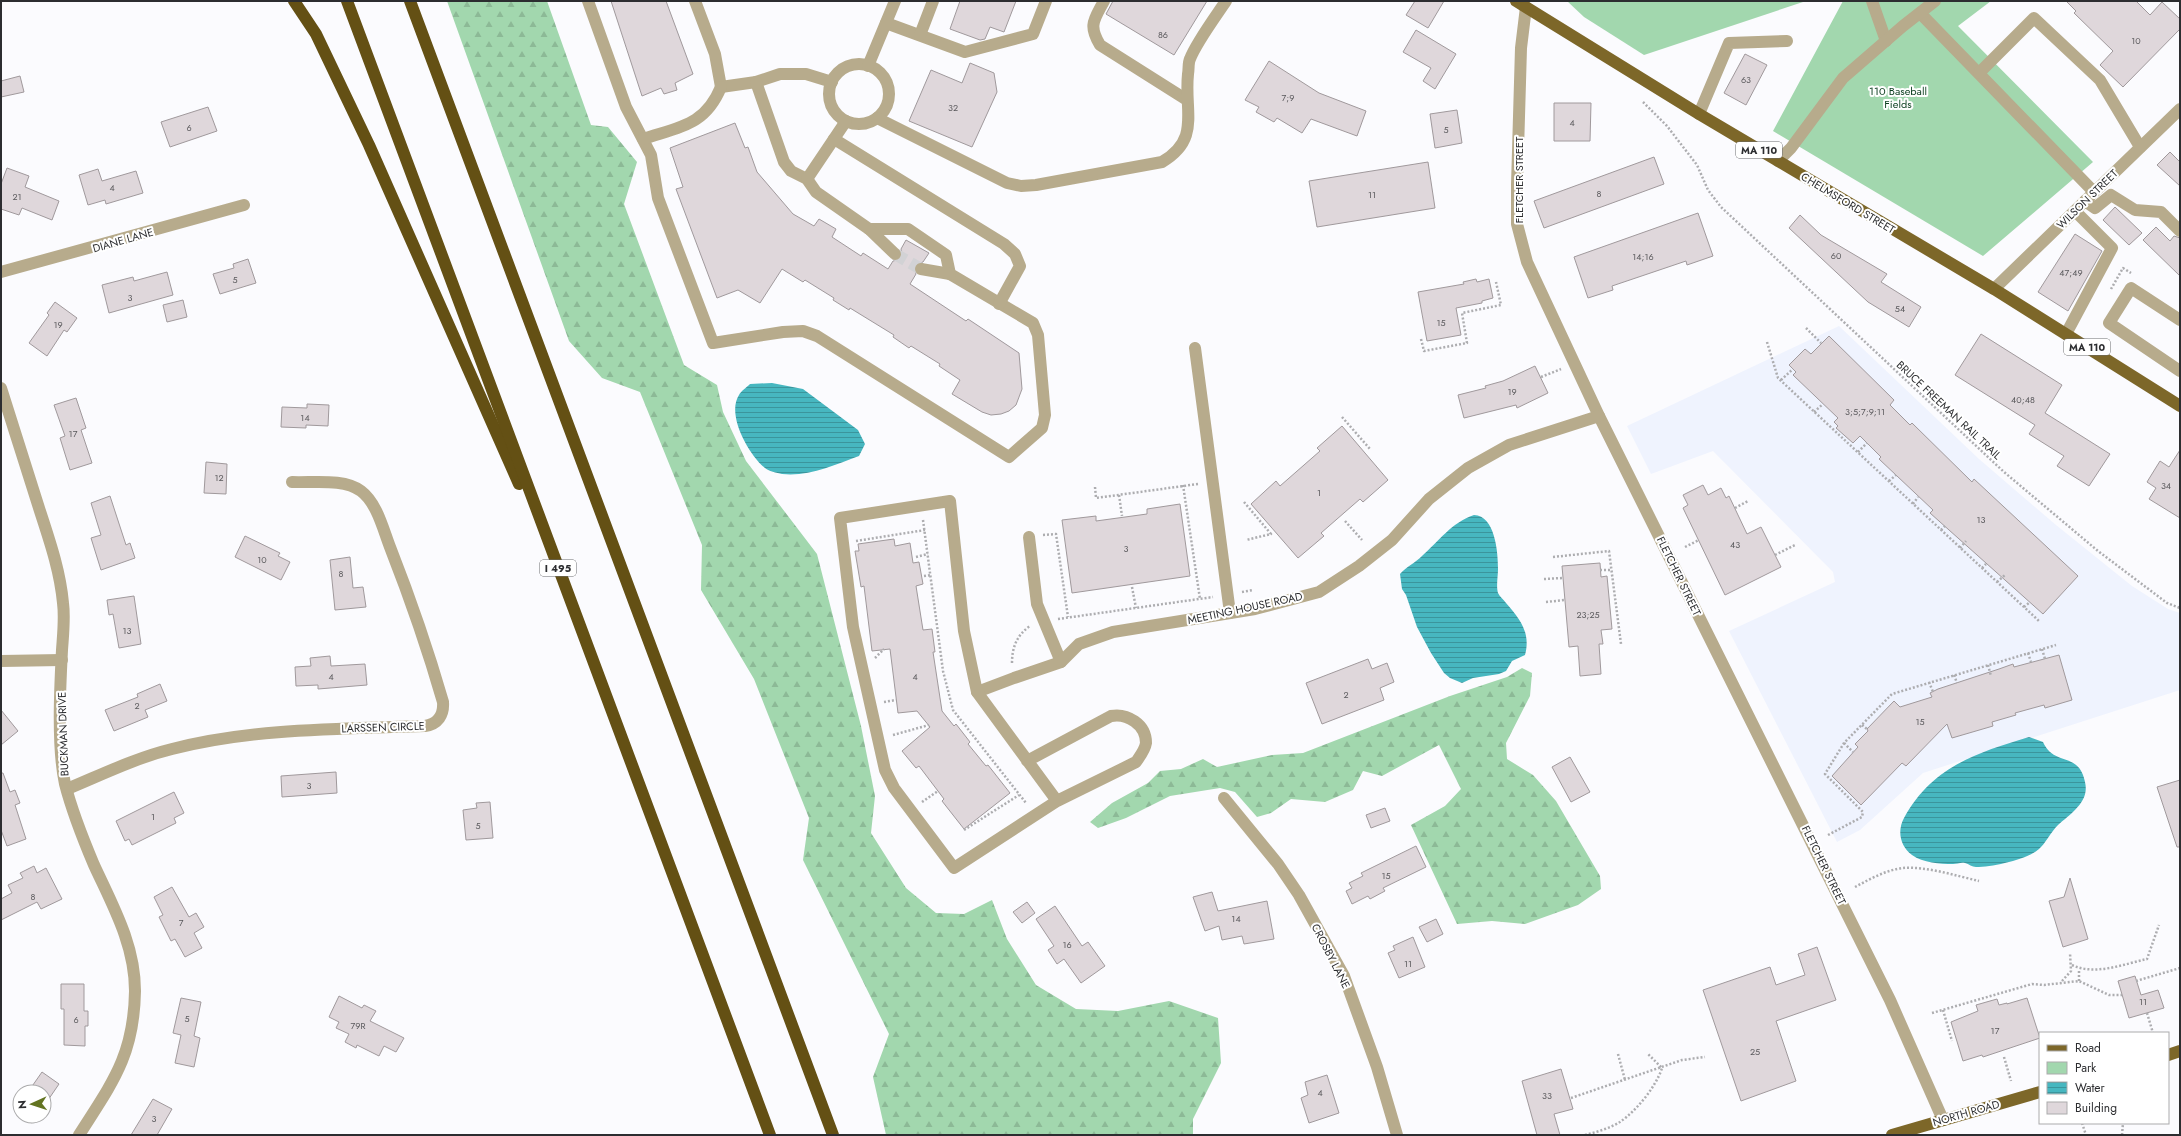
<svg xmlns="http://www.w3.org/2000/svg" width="2181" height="1136" font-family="Jost,sans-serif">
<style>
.built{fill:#eff3fe}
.forest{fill:url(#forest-firs)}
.park{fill:#a2d7ae}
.water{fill:url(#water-rules)}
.building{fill:#dfd7db;stroke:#a0999c}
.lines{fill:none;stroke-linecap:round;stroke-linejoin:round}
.minor-tunnel{stroke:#d2d2d5;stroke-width:12;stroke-dasharray:12 6;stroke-linecap:butt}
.path{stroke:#adadb0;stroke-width:2.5;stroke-dasharray:2 2;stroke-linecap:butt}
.minor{stroke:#b7ab8c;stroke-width:12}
.major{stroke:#7d6729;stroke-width:12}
.highway{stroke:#645014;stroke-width:12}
.labels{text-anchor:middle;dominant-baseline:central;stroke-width:4;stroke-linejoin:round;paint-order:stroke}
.number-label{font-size:9px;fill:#59585b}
.shield{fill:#fff;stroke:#6b6c6e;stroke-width:1}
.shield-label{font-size:10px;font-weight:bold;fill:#2c2d30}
.park-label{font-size:11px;fill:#093d1d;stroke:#fff}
.street-label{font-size:11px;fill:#2c2d30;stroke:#fff}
</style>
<defs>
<pattern id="forest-firs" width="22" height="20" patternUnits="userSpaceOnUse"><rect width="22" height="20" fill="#a2d7ae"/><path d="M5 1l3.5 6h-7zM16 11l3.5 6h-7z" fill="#8cb996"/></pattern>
<pattern id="water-rules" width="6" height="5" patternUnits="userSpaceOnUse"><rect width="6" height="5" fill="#47b7c0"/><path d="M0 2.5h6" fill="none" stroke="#3b959c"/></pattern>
</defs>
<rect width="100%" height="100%" fill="#fbfbfe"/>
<!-- built -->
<path class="built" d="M1839,326L1979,459L2056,525L2132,586L2168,609L2180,613V690L1923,773L1860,830L1837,842L1729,631L1835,582L1833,572L1713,451L1651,474L1627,426Z"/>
<!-- forest -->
<g class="forest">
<path d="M447,1H547L591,125L608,127L637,162L624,204L684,365L717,385L723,412L746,461L817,554L861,726L875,796L871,833L906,888L936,913L964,914L992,900L1007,939L1036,985L1076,1009L1118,1011L1169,1001L1218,1018L1221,1063L1193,1119V1135H886L873,1077L889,1034L803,860L809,818L754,679L701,590L702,545L640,392L602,378L569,341Z"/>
<path d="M1522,668L1532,673L1530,696L1506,743L1507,759L1533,775L1556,801L1600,876L1601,889L1578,905L1525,924L1492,921L1457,924L1411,825L1445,806L1461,789L1439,745L1382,776L1363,771L1353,790L1325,802L1291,799L1271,813L1257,817L1235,792L1220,788L1170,796L1126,818L1098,828L1090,822L1112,803L1148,783L1160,771L1181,769L1203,759L1217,767L1272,755L1303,753L1450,696L1507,677Z"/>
</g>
<!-- park -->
<g class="park">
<path d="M1567,1H1806L1644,55L1584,17Z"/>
<path d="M1843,1H1991L1958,26L2093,162L1983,256L1773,131Z"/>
</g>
<!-- water -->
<g class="water">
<path d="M772,383L803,389L858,430L865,444L859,456C835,465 808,477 782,474C777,473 768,471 765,468C749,455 726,415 739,395C741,391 746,388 750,384Z"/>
<path d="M1474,515C1495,516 1498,551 1498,569C1498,576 1496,586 1498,593C1500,597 1503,599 1506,603C1520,619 1531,633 1525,655L1512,661L1506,671L1499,674L1473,678L1462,683L1450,678L1444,673L1431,653L1417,627L1406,595L1402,589L1400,574C1406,567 1415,563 1422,556C1438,542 1452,522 1474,515Z"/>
<path d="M2029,737L2043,742C2054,767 2079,751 2085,782C2090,802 2070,814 2058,825C2051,832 2045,844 2039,849C2026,860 1993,867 1976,867C1972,867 1969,864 1965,863C1961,862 1957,864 1953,864C1940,864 1923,863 1912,855C1900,846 1897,831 1904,818C1932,767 1976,753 2029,737Z"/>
</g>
<!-- building -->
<g class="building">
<path d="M611,1H666L693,74L675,83L677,90L664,94L661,88L642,96Z"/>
<path d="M960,1H1016L1004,32L990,27L985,39L980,40L950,29Z"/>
<path d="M1113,1H1207L1174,55L1106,14Z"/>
<path d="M1415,1H1444L1428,28L1406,15Z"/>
<path d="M2066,1H2136L2150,15L2162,2L2180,19V29L2123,87L2100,65L2113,51L2074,13L2076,11Z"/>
<path d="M1416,30L1456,54L1435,89L1423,81L1431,68L1403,52Z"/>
<path d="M1745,54L1767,65L1746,105L1724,93Z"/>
<path d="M1269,61L1319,93L1366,111L1357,136L1311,119L1302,133L1277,118L1274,122L1256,112L1259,107L1245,100Z"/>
<path d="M970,63L994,73L997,92L972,147L909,121L931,70L962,83Z"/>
<path d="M20,76L24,92L1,97V81Z"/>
<path d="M1554,103H1591L1590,141H1554Z"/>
<path d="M208,107L217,131L170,147L161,122Z"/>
<path d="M1457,110L1462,143L1435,148L1430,114Z"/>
<path d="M735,123L745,148L748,147L757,172L793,214L814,226L819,219L836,229L832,237L861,256L863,253L888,269L893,261L901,259L902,255L901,249L906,240L929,253L923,262L915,265L914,268L916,274L910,284L966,321L968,319L1019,353L1022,389L1016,405L1009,411L1001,414L991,415L982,412L952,394L960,380L939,366L940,364L911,346L909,348L893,337L894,335L850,308L849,310L833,300L834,298L805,280L803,282L782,269L760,303L738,290L717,298L676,189L683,187L670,148Z"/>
<path d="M2170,152L2180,162V186L2157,165Z"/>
<path d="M1654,157L1664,184L1544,228L1534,201Z"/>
<path d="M1428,162L1435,208L1317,227L1309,181Z"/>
<path d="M7,168L29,176L25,187L59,201L52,220L22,208L19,215L1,209V184Z"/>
<path d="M98,169L102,181L136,171L143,193L106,204L105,200L88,205L79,175Z"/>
<path d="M2115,207L2142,233L2129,245L2103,220Z"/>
<path d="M1698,213L1713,256L1687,265L1686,261L1612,286L1613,290L1588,298L1574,257Z"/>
<path d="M1800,215L1821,235L1887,274L1881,282L1921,307L1909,327L1868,302L1789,228Z"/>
<path d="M2156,227L2170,241L2174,236L2180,238V276L2143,240Z"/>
<path d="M2075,234L2102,251L2068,311L2038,292Z"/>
<path d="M248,259L256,283L220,294L213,274L234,268L233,264Z"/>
<path d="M167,272L173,295L109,313L102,285L133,277L134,281Z"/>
<path d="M1476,279L1477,282L1489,279L1493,298L1482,301V303L1456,308L1461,335L1427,341L1418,292L1464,284L1463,282Z"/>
<path d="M183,300L187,317L167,322L163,305Z"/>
<path d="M55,302L77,318L67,332L64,330L47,356L29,343L49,315L47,313Z"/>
<path d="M1981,334L2062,385L2045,413L2110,454L2089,486L2057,466L2064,456L2029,434L2035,425L1955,375Z"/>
<path d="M1829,336L1894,400L1890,405L1910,425L1912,423L1972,482L1974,479L2078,576L2043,614L1930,513L1933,510L1879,459L1881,457L1860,436L1853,443L1836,428L1838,426L1834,422L1838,418L1793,375L1796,372L1789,365L1805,349L1811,354Z"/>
<path d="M1535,366L1548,393L1517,408L1516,405L1464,418L1458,395L1486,388L1485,386L1503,381Z"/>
<path d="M76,398L86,428L81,430L92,463L70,470L60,438L65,436L54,405Z"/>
<path d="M307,404L329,405L328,426L306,425V428L281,427L282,407L307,408Z"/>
<path d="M1342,426L1388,480L1363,502L1360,499L1321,533L1324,536L1298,558L1251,504L1276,481L1280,486L1320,451L1317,448Z"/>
<path d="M2180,450V518L2149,499L2156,488L2147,482L2160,461L2169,467Z"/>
<path d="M206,462L227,464L226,494L204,493Z"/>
<path d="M1703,485L1708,495L1721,488L1726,498L1729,496L1747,534L1761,527L1781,567L1725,595L1683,508L1688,505L1683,495Z"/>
<path d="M110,496L126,545L130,543L135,558L101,570L91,538L101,535L91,503Z"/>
<path d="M1180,504L1190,576L1072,593L1062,520L1096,516V521L1147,514V509Z"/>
<path d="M245,536L280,553L278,556L290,562L281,580L235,557Z"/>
<path d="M894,539L895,546L910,543L913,563L919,562L923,584L916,586L923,630L932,629L935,652H933L942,711L954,726L956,724L970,742L968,744L986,766L988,765L1010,793L964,829L942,801L944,799L919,766L916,768L902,751L930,727L917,711L898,713L890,649L872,651L864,586L861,587L855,551H859L858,544Z"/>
<path d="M350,557L353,588L363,587L366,607L335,610L330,560Z"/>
<path d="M1600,563L1601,577L1607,576L1612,629L1601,630L1603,644H1599L1601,674L1580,676L1578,646L1569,647L1562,566Z"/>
<path d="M134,596L141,644L119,648L113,614L109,615L107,600Z"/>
<path d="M2059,655L2072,700L2045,708L2044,705L2015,713L2016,715L1992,722L1993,726L1952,738L1947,724L1906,766L1902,763L1861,805L1832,776L1858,747L1855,744L1868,731L1867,729L1894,701L1900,707L1932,697L1930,693L1938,689L1999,669L2013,664L2014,667Z"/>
<path d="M330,656L331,666L365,664L367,685L318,689V685L296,686L295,667L311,666L310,658Z"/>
<path d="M1368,659L1372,669L1387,663L1394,682L1380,688L1384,700L1322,724L1306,683Z"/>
<path d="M160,684L167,701L145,710L148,717L114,731L105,710L138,697L137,694Z"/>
<path d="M1,710L18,731L1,745Z"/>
<path d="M1570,757L1590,792L1571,802L1552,767Z"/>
<path d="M336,772L337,793L282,797L281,776Z"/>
<path d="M1,773H3L10,792L15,790L20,803L15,805L26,839L7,846L1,830Z"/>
<path d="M2180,780V847H2177L2157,787Z"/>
<path d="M174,792L184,813L174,818L176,823L132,845L129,839L125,841L116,821Z"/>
<path d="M490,802L493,838L466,840L463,810L477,808L476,803Z"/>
<path d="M1385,808L1390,821L1371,828L1366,815Z"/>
<path d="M1416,846L1426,867L1383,888L1385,891L1370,899L1368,896L1352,904L1346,891L1352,888L1349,883L1363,876L1361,873Z"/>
<path d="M34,866L37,873L46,868L62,899L41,909L37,902L1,920V899L12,893L8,885L23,878L20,873Z"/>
<path d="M2070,878L2088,939L2063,947L2049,901L2064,897Z"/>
<path d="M172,887L189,917L196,913L204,927L194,933L202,948L185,957L175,939L171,941L159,917L163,915L154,897Z"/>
<path d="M1212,892L1218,911L1267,901L1274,939L1244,944L1242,936L1222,940L1219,926L1205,931L1193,897Z"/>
<path d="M1027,902L1035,913L1022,923L1013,912Z"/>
<path d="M1055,906L1082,946L1088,942L1105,966L1081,983L1064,959L1057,964L1048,950L1054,946L1036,919Z"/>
<path d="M1436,919L1443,934L1427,942L1419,927Z"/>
<path d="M1413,937L1425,967L1399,978L1388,953L1395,950L1393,946Z"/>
<path d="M1817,947L1836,1000L1776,1021L1796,1081L1741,1101L1703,990L1770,967L1776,985L1805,975L1798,954Z"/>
<path d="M2135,976L2141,995L2158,990L2164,1008L2129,1018L2118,981Z"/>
<path d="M61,984H84V1011H88V1026H85V1046L64,1045V1009H61Z"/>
<path d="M339,996L362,1008L364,1005L376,1011L370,1021L404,1038L396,1052L384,1046L379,1056L357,1045L356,1048L345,1042L349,1034L336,1028L339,1022L329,1017Z"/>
<path d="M181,998L201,1002L194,1036L200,1038L194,1067L175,1063L181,1035L173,1033Z"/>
<path d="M2027,998L2040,1038L1983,1057L1982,1055L1963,1061L1951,1022L1978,1011L1976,1005L1997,999L1999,1005L2007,1003V1004Z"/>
<path d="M1561,1069L1573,1109L1554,1114L1560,1135H1537L1522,1081Z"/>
<path d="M42,1072L59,1084L44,1106V1092H28Z"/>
<path d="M1327,1075L1339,1113L1309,1123L1301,1098L1308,1095L1305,1082Z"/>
<path d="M153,1099L172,1109L157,1135H131Z"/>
<path d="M22,1116H37L32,1123Z"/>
</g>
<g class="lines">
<!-- minor-tunnel -->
<path class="minor-tunnel" d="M895,254L921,269"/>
<!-- path -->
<g class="path">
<path d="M1643,102L1667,126L1697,165L1708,190L1721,207L2004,472L2098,551L2167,603L2180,608"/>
<path d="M2111,289L2123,268L2131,273"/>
<path d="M1806,328L1821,343"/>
<path d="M1421,339L1424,351L1467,343L1462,313L1501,305L1496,282"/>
<path d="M1767,342L1778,378L2039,621"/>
<path d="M1541,377L1561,369"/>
<path d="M1781,380L1793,369"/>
<path d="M1814,412L1823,404"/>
<path d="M1342,417L1370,449"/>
<path d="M1858,452L1867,443"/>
<path d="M1889,481L1896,475"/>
<path d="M1183,485L1200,599"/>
<path d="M1095,487L1096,498L1198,484"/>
<path d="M1119,495L1122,516"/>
<path d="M1244,502L1271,534L1246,540"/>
<path d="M1913,504L1918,497"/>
<path d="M1735,508L1748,501"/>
<path d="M923,520L943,671L953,710L1026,803"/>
<path d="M1345,521L1362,540"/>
<path d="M1941,530L1945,526"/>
<path d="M1043,535L1056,534L1068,617"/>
<path d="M856,541L925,530"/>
<path d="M1685,547L1699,540"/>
<path d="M1960,548L1966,541"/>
<path d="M1775,555L1795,545"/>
<path d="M916,557L928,554"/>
<path d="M1553,557L1609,551L1621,644"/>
<path d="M1982,568L1986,564"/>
<path d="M1600,570H1611"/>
<path d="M924,576L931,575"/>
<path d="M1544,579L1563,578"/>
<path d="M1997,582L2005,575"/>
<path d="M1132,587L1136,608"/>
<path d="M1242,592L1253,590"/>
<path d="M1546,602L1565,600"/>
<path d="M2024,607L2030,602"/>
<path d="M1058,619L1213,597"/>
<path d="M2042,649L2045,659"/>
<path d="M2028,653L2031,662"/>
<path d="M875,658L884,649"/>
<path d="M1012,663C1012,647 1017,635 1030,626"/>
<path d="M1988,665L1991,676"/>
<path d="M1954,675L1957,683"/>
<path d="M1929,682L1933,692"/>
<path d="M884,702L896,700"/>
<path d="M1862,725L1867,729"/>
<path d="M893,735L929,725"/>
<path d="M1844,743L1853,752"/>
<path d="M922,802L938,791"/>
<path d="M964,830L1019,795"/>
<path d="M1828,835L1862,817L1863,812L1825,774L1844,743L1892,694L2056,645"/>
<path d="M1855,887C1870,879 1886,870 1903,868C1926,866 1957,876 1979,881"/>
<path d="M2072,965C2095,976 2124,964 2147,959L2159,925"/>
<path d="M2062,981L2071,971L2070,953"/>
<path d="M2079,981V969"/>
<path d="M2136,981L2180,968"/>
<path d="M1943,1010L1952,1041"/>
<path d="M1932,1013L2032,984L2044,985L2079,981L2109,995H2122"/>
<path d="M2147,1013L2153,1033"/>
<path d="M1618,1054L1625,1080"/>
<path d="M2004,1057L2011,1081"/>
<path d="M1571,1098L1682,1060L1705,1057"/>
<path d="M2082,1123L2086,1135"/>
<path d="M1585,1135C1597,1132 1610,1128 1620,1122C1636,1111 1656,1087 1662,1068L1648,1054"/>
<path d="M2122,1135L2123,1123"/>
</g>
<!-- minor -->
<g class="minor">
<path d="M588,1L626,107L651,155L658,198L713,343L783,332L803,331L817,336L1009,457L1042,428L1045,415L1038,335L1033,323L950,274L946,255L908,229H869"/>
<path d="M695,1L715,54L721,87L756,82L780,74H806L832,82"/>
<path d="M1104,1C1094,20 1088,25 1100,45L1187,100"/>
<path d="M1872,1L1886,41"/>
<path d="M1526,7L1521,48L1517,185V224L1527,262L1599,416L1890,1000L1943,1120"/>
<path d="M1920,13L2094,192"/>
<path d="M886,23L965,52L1033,34L1046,1"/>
<path d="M920,35L933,1"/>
<circle cx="859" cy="94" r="30"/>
<path d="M868,66L895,1"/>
<path d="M1979,73L2034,18L2100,80L2140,147"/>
<path d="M756,82L784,162L791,171L807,179L816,192L869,229L895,254"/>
<path d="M1699,114L1729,43L1787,41"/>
<path d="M877,118L1007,183L1021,186L1036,185L1162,162C1201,139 1184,112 1188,74C1189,69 1188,63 1190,59C1196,43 1216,16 1226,1"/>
<path d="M643,139C679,127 705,126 721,87"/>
<path d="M834,139L1004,244L1015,254L1020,266L999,304"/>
<path d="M1778,161L1791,148L1843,78L1903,26L1935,1"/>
<path d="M807,179L846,121"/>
<path d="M2085,201L2095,208L2111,195L2135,210L2161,212L2180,231"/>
<path d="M921,269L950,274"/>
<path d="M1,272L244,205"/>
<path d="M1994,289L2180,109"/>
<path d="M2180,320L2131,288L2109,323L2180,371"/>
<path d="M2066,334L2112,248L2075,211"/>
<path d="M1195,348L1230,613"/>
<path d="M1,388C14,428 26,468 39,508C49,539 60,570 63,603C65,618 63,635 62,650C60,688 57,747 65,784C72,811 83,839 94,865C113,906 135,945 135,991C134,1056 112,1083 79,1135"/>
<path d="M1029,537L1037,604L1061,662"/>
<path d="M1,661L62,660"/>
<path d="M977,692L1014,678L1061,662L1079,644L1113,632L1255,609L1319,592L1359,566L1392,540L1429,499L1468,468L1509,445L1599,416"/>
<path d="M1027,761L1111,716C1127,713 1146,724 1146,743C1145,750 1140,756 1136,762L1057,801L954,868L894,788L885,770L853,627L840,518L950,501L964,631L977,692L1057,801"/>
<path d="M67,789C101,775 135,758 172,749C254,728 341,729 425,726C438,724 444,715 443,702C428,650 410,598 390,547C383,529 377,503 361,491C344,478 313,483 292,482"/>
<path d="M1224,798L1278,864L1299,895L1344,976L1377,1067L1397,1135"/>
</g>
<!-- major -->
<g class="major">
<path d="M1516,1L1699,114L1994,289L2180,406"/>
<path d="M2168,1055L2180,1051"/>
<path d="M1892,1135L2040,1092"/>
</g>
<!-- highway -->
<g class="highway">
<path d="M294,1L316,34L369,145L519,484"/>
<path d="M347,1L770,1135"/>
<path d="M410,1L833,1135"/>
</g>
</g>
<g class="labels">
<!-- number labels -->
<g class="number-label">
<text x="1163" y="34">86</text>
<text x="2136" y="40">10</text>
<text x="1746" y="79">63</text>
<text x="1288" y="97">7;9</text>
<text x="953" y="107">32</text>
<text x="1572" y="122">4</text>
<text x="189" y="127">6</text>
<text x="1446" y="129">5</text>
<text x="112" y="187">4</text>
<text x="1599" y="193">8</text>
<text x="1372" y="194">11</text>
<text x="17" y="196">21</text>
<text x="1836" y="255">60</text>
<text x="1643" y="256">14;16</text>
<text x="2071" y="272">47;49</text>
<text x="235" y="279">5</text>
<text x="130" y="297">3</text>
<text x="1900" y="308">54</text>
<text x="1441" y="322">15</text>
<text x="58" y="324">19</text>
<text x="1512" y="391">19</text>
<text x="2023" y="399">40;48</text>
<text x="1865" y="411">3;5;7;9;11</text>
<text x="305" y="417">14</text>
<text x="73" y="433">17</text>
<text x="219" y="477">12</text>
<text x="2166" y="485">34</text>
<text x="1319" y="492">1</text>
<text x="1981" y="519">13</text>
<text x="1735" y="544">43</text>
<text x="1126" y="548">3</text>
<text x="262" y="559">10</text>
<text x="341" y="573">8</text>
<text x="1588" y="614">23;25</text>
<text x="127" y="630">13</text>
<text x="331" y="676">4</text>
<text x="915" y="676">4</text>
<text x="1346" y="694">2</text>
<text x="137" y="705">2</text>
<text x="1920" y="721">15</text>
<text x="309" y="785">3</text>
<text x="153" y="816">1</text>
<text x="478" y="825">5</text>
<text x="1386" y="875">15</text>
<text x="33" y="896">8</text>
<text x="1236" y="918">14</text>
<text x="181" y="922">7</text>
<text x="1067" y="944">16</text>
<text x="1408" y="963">11</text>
<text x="2143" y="1001">11</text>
<text x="187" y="1018">5</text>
<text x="76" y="1019">6</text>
<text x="358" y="1025">79R</text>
<text x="1995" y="1030">17</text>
<text x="1755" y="1051">25</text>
<text x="1320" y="1092">4</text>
<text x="1547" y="1095">33</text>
<text x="154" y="1118">3</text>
</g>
<!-- shield labels -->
<g class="shield">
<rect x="1736" y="142" width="46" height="16" rx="3"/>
<rect x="2064" y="339" width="46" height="16" rx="3"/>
<rect x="540" y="560" width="36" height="16" rx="3"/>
</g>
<g class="shield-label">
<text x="1759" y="150">MA 110</text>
<text x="2087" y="347">MA 110</text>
<text x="558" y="568">I 495</text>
</g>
<!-- park labels -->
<g class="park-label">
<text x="1898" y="91">110 Baseball<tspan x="1898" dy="13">Fields</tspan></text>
</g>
<!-- street labels -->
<g class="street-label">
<text transform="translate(1519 180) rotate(-90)">FLETCHER STREET</text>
<text transform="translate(2087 199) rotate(-44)">WILSON STREET</text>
<text transform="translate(1848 203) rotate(31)">CHELMSFORD STREET</text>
<text transform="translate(123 240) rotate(-16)">DIANE LANE</text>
<text transform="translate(1949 410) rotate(43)">BRUCE FREEMAN RAIL TRAIL</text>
<text transform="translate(1679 576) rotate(64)">FLETCHER STREET</text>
<text transform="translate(1245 608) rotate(-12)">MEETING HOUSE ROAD</text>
<text transform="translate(383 727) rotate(-2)">LARSSEN CIRCLE</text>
<text transform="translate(63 734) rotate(-92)">BUCKMAN DRIVE</text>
<text transform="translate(1824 865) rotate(64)">FLETCHER STREET</text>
<text transform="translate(1331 956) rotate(63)">CROSBY LANE</text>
<text transform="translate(1966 1113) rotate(-16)">NORTH ROAD</text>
</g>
</g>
<!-- border -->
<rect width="2181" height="1136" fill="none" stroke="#2c2d30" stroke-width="4"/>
<!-- legend -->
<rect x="2039" y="1032" width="130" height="92" fill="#ffffff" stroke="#ababac"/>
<rect x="2047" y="1045" width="20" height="6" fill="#7d6729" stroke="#ababac"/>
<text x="2075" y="1052" font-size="12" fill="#2c2d30">Road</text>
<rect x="2047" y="1062" width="20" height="12" fill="#a2d7ae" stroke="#ababac"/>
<text x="2075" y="1072" font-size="12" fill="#2c2d30">Park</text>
<rect x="2047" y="1082" width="20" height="12" fill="url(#water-rules)" stroke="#ababac"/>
<text x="2075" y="1092" font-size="12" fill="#2c2d30">Water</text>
<rect x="2047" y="1102" width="20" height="12" fill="#dfd7db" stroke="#ababac"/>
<text x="2075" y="1112" font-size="12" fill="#2c2d30">Building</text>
<!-- north arrow -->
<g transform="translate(32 1104) rotate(267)"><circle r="19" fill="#ffffff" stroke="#ababac"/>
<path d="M0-3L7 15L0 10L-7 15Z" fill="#637421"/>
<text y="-6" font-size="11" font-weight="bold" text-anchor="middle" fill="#2c2d30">N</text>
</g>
</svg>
